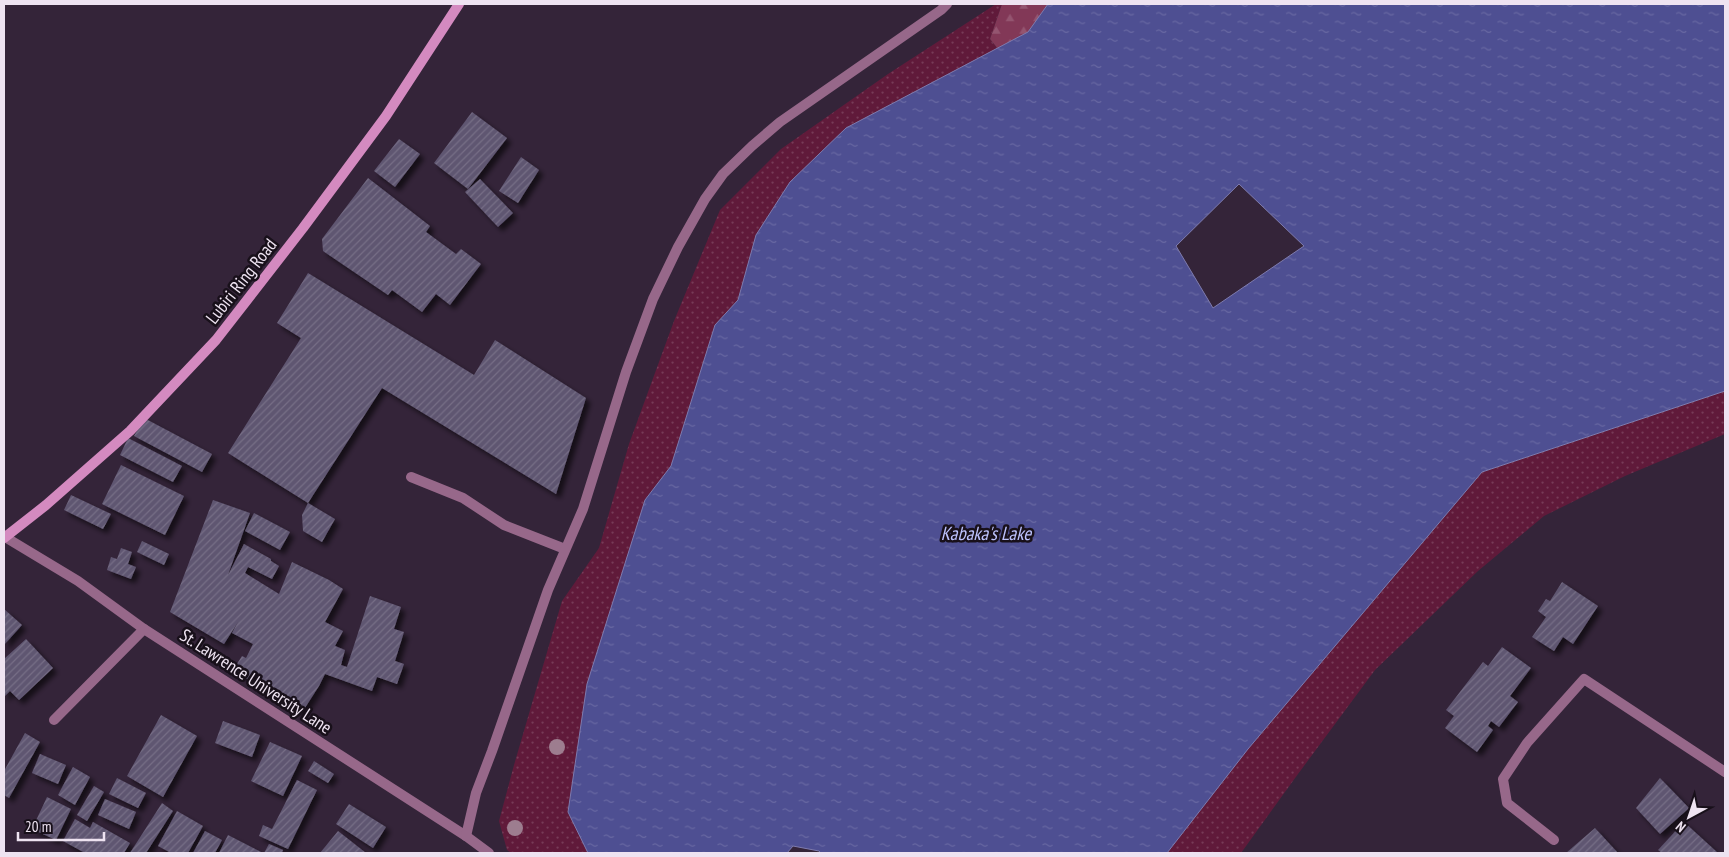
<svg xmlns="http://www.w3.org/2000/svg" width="1729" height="857" font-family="'PT Sans Narrow',sans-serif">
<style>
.grass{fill:url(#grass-dots)}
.forest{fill:url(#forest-firs)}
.water{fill:url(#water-ripples);stroke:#7e7bae;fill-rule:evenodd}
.building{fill:url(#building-hatch);filter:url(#shadow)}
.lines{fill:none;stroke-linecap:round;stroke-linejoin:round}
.lane{stroke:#97688a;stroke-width:10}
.street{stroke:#97688a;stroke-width:10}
.secondary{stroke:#d48ac0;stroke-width:10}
.tree{fill:#9d7d8f}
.labels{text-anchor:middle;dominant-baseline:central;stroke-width:5;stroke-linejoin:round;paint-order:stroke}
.street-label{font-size:18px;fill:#eee3f1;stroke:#18101a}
.water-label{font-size:19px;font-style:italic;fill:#bdc2fd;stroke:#18101a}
</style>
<defs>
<pattern id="grass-dots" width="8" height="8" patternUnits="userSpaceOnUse" patternTransform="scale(1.25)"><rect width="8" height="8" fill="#601a3a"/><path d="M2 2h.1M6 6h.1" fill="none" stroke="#773b57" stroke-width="1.8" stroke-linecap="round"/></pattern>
<pattern id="forest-firs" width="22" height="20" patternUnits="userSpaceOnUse" patternTransform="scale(1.25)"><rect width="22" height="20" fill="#823857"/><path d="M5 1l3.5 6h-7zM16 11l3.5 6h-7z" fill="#945570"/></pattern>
<pattern id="water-ripples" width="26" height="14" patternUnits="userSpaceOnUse" patternTransform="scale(1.25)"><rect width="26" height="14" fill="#4e4f92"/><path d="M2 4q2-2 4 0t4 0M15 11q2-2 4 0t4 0" fill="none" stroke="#6868a2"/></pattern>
<pattern id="building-hatch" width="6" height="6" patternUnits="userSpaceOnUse" patternTransform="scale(1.25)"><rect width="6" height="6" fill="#5f5671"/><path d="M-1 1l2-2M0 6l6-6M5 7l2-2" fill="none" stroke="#766e86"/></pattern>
<filter id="shadow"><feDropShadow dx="4.5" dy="4.5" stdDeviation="2.5" flood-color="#0009"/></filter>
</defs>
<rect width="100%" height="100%" fill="#342439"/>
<!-- grass -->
<g class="grass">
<path d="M996,4H1002L990,39L998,49L756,235L738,300L715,325L671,466L645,500L568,812L588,853H511L507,850L499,821L514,765L562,601L599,548L629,444L674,321L720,210L781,149L888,74Z"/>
<path d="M1725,391V434L1625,476L1544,516L1478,571L1375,670L1298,774L1241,853H1167L1248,749L1482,472Z"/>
</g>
<!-- forest -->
<path class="forest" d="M1002,4H1081L998,49L990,39Z"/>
<!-- water -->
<path class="water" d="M1048,4H1725V391L1482,472L1248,749L1167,853H821L819,851L793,846L787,853H588L568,812L587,684L645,500L671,466L715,325L738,300L756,235L790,182L846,128L1028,32ZM1239,184L1304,246L1213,308L1176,246Z"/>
<!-- building -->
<g class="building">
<path d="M472,112L507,138L468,189L434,163Z"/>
<path d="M399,139L420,154L395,187L374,171Z"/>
<path d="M521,157L539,170L518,203L499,191Z"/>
<path d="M368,178L430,226L426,232L456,254L461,249L481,264L450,305L436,294L422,312L392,290L388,295L323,251L322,239Z"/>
<path d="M480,179L513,213L498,227L465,192Z"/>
<path d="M308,273L474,375L495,340L586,398L556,494L382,388L308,503L228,453L301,338L277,323Z"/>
<path d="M144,418L212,454L202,472L134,436Z"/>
<path d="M128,438L182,466L173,482L120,455Z"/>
<path d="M121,465L184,496L165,535L102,504Z"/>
<path d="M71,495L111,514L103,529L64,510Z"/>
<path d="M213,500L250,513L228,575L244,544L271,559V561L279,566L272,579L248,567L245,573L279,594L292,562L329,580L343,589L325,622L343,631L335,646L345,650L341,665L347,667L370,596L401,607L394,629L404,632L395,661L404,664L397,684L377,677L372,691L325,674L319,686L301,714L233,670L242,656L246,658L253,644L232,633L238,622L224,644L170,612Z"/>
<path d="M308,503L335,519L322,542L303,531L302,515Z"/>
<path d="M254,513L290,532L280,550L245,531Z"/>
<path d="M142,541L169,554L164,565L137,552Z"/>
<path d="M121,548L132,552L128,564L136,567L131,579L107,570L111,557L117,559Z"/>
<path d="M1562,582L1598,606L1573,644L1563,637L1554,651L1532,637L1546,617L1538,611L1546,599L1550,601Z"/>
<path d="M4,609L22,625L4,645Z"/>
<path d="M26,639L53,668L19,700L10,691L4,697V659Z"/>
<path d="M1502,647L1531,668L1510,696L1518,702L1499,727L1491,721L1488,726L1493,730L1477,752L1445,728L1454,716L1446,710L1483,662L1488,666Z"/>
<path d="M161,715L197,736L163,797L127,776Z"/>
<path d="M223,721L260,735L252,757L215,743Z"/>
<path d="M25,733L40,742L9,798L4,795V771Z"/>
<path d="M270,742L302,756L283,796L251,781Z"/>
<path d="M40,754L66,765L58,784L32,773Z"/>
<path d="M314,761L334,774L328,783L308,771Z"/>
<path d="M73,767L90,777L75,805L58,795Z"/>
<path d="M117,778L146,793L138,808L109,794Z"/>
<path d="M1660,778L1689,808L1660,834L1636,808Z"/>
<path d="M297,780L317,790L288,849L259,836L263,825L272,829Z"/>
<path d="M94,786L104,792L87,821L77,815Z"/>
<path d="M47,797L71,809L56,840L32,829Z"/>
<path d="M105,799L136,812L129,829L98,815Z"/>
<path d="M162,803L173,811L146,853H130Z"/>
<path d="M349,804L386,827L373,848L336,824Z"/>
<path d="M177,811L203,826L188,853H171L158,846Z"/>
<path d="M75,819L90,828L93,822L130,843L124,853H85L63,841Z"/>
<path d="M1684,822L1718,853H1662L1658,850Z"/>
<path d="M1595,828L1618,853H1566Z"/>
<path d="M205,831L222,840L215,853H193Z"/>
<path d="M338,831L366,853H320Z"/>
<path d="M228,835L263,853H219Z"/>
<path d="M269,844L283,850L282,853H264Z"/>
</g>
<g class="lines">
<!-- lane -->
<g class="lane">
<path d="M411,477L463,498L504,525L565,549"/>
<path d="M1554,840L1507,803L1503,779L1527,743L1584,679L1725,772"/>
</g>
<!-- street -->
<g class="street">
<path d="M5,537L78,581L144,629L466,836L489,853"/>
<path d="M54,720L144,629"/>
<path d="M466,836L476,793L492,751L548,590L583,509L626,372L653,299L678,247L705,199L723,174L752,146L780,122L941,10L947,4"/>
</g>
<!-- secondary -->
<path class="secondary" d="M4,538L46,505L130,431L216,340L303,228L386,116L459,4"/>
</g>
<!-- trees -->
<g class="tree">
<circle cx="557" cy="747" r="8"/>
<circle cx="515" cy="828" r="8"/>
</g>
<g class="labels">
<!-- street labels -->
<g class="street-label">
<text transform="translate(241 281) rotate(-52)">Lubiri Ring Road</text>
<text transform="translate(256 681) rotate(33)">St. Lawrence University Lane</text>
</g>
<!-- water labels -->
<g class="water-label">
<text x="986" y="533">Kabaka's Lake</text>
</g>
</g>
<!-- border -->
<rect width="1729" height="857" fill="none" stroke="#eee3f1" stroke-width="10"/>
<!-- north arrow -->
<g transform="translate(1689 817) rotate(220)" stroke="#18101a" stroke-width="4" paint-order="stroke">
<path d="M0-4L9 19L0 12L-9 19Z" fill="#eee3f1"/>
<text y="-8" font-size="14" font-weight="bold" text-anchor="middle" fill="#eee3f1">N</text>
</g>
<!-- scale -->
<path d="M18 832v8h86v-8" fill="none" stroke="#eee3f1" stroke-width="2.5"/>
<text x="25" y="832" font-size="15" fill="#eee3f1" stroke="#18101a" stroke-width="4" paint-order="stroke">20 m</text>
</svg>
